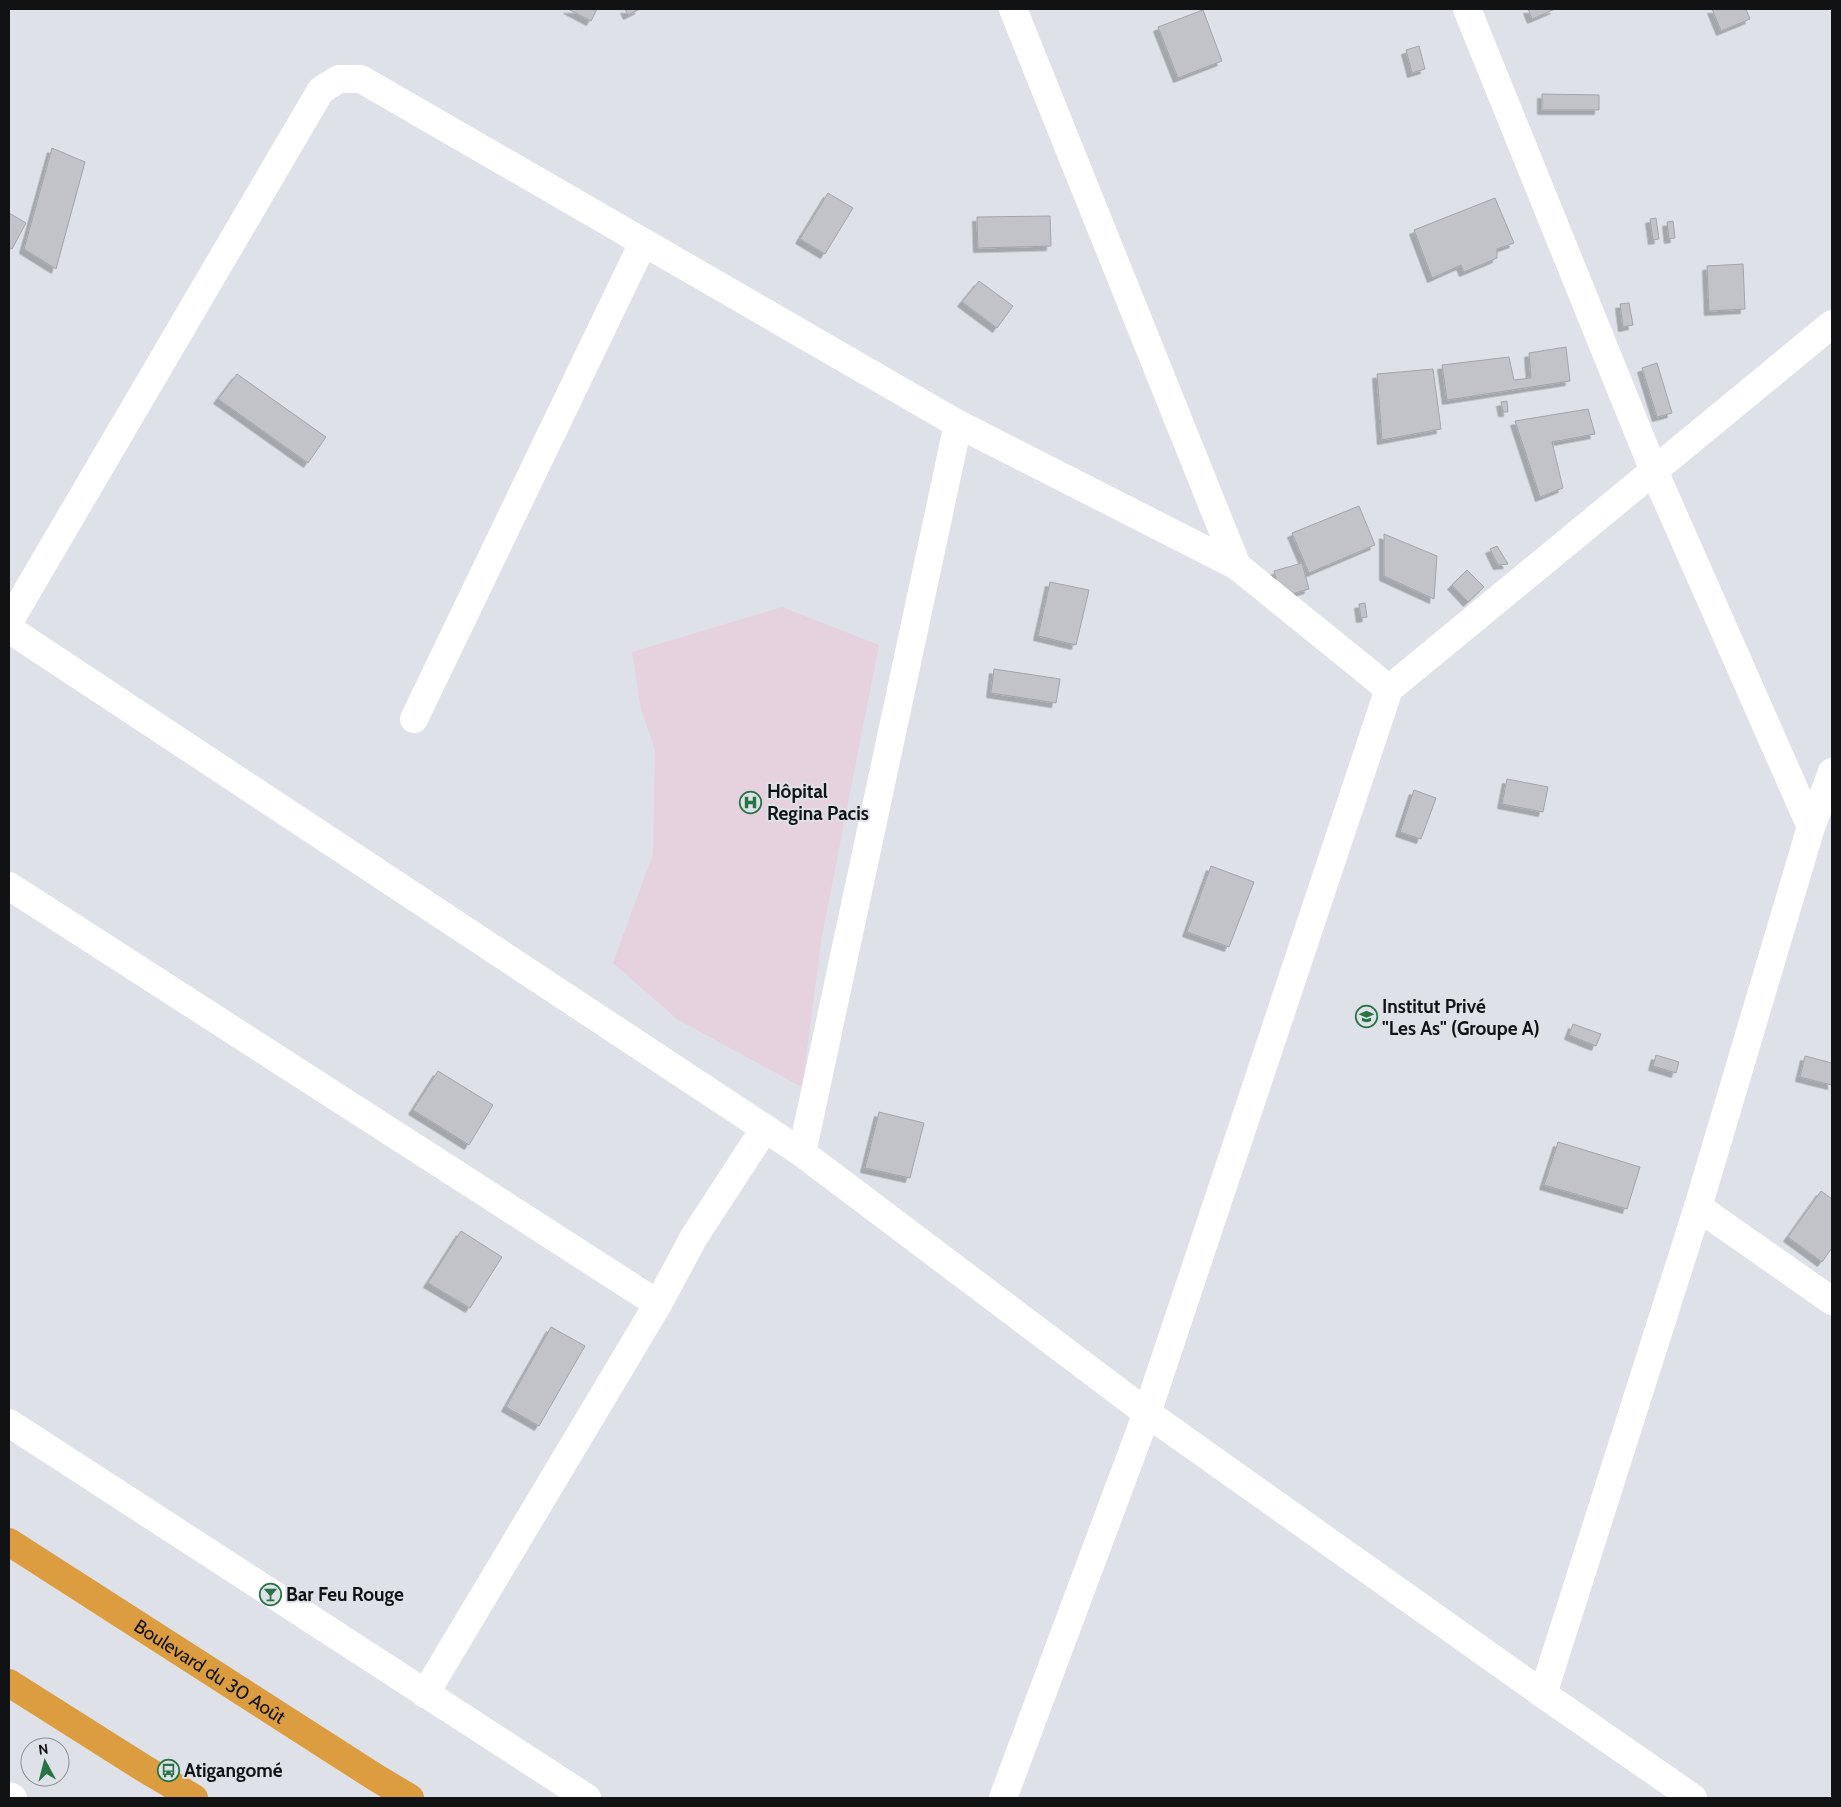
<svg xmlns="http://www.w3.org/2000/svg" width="1841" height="1807" font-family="Cabin,sans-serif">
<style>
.medical{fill:#e6d1de}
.building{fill:#c2c2c9;stroke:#a4a4ab;filter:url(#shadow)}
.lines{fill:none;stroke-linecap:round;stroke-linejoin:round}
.street{stroke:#fff;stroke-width:28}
.highway{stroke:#dc9d41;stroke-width:28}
.labels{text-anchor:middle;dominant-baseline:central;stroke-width:4;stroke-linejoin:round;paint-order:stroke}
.poi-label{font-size:19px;font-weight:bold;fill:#111214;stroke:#dee2e8;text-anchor:start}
.street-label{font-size:19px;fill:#111214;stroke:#dee2e8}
</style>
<defs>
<filter id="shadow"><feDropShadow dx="-4.5" dy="4.5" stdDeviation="0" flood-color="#0004"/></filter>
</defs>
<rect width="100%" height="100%" fill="#dee2e8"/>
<!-- medical -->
<path class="medical" d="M782,607L879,645L822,936L802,1087L678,1020L613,963L653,854L655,750L641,709L632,652Z"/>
<!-- building -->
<g class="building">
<path d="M568,9H597L591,21Z"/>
<path d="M625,9H640L628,15Z"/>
<path d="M1528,9H1555L1532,19Z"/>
<path d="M1712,9H1746L1750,19L1721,31Z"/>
<path d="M1203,10L1222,61L1178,78L1158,27Z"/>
<path d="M1419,46L1425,69L1412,73L1406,50Z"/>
<path d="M1542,94L1599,95V110H1542Z"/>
<path d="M52,148L85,162L56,269L24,249Z"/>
<path d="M828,193L853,208L825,254L800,239Z"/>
<path d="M1495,198L1514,243L1497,249V258L1464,272L1461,265L1432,278L1414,230Z"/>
<path d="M9,213L26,223L12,249L9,247Z"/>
<path d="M1050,216L1051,246L978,248L977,217Z"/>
<path d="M1656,218L1659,239L1653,240L1650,219Z"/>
<path d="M1673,221L1675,238L1669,239L1667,222Z"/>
<path d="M1743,264L1745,309L1709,311L1707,266Z"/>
<path d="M979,281L1013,306L997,328L962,302Z"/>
<path d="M1629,303L1633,325L1623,327L1620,304Z"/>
<path d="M1566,347L1570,381L1447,400L1442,365L1509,357L1514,380L1531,378L1529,353Z"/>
<path d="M1657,363L1672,413L1657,417L1642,368Z"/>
<path d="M1433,369L1441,429L1382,440L1377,374Z"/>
<path d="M237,374L326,437L308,463L218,399Z"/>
<path d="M1507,401L1508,412H1503L1501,402Z"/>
<path d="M1588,409L1595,434L1552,442L1563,488L1540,497L1515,421Z"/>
<path d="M1359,506L1375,545L1309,573L1292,533Z"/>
<path d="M1384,534L1437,556L1434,599L1384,576Z"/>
<path d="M1497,546L1508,564L1498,565L1490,549Z"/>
<path d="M1302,563L1309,589L1281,597L1274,571Z"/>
<path d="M1467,570L1484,587L1468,602L1452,585Z"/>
<path d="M1050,582L1089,590L1076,645L1038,636Z"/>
<path d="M1365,603L1367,617L1361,618L1359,604Z"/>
<path d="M994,669L1060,679L1056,703L991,693Z"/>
<path d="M1507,779L1548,787L1543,812L1502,804Z"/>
<path d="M1414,790L1436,798L1421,839L1400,832Z"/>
<path d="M1211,866L1254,882L1229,947L1187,932Z"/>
<path d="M1573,1024L1601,1034L1596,1046L1569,1035Z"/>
<path d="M1656,1055L1679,1062L1676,1073L1653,1066Z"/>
<path d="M1805,1056L1832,1063V1085L1800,1077Z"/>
<path d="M438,1071L493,1105L469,1145L413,1110Z"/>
<path d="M879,1112L924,1123L910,1178L865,1168Z"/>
<path d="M1558,1142L1640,1167L1627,1209L1544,1185Z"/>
<path d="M1821,1191L1832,1199V1248L1822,1262L1788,1237Z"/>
<path d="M461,1231L502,1257L470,1308L428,1283Z"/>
<path d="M551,1327L585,1346L539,1426L506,1407Z"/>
</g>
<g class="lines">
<!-- street -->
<g class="street">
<path d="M1013,9L1237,566"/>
<path d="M1467,9L1654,471L1811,827"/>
<path d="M9,622L321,90L339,79H361L958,424L1237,566L1389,689L1832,324"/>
<path d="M9,629L802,1153L1147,1413L1543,1694L1693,1798"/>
<path d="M414,719L643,243"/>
<path d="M9,886L658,1304"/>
<path d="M802,1153L958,424"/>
<path d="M1698,1207L1832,1301"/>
<path d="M9,1423L587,1798"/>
<path d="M425,1694L658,1304L694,1237L765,1128"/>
<path d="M1543,1694L1698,1207L1811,827L1832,772"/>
<path d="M9,1796L13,1798"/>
<path d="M1003,1798L1147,1413L1389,689"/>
</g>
<!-- highway -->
<g class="highway">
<path id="s1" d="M9,1542L375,1777L410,1798"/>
<path d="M9,1683L145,1769L194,1798"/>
</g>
</g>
<!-- icons -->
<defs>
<symbol id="hospital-ring" viewBox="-11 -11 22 22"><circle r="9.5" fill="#dee2e8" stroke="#267444" stroke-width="1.5"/><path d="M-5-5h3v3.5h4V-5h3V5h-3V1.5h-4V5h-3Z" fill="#267444"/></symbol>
<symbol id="school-ring" viewBox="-11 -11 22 22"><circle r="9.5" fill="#dee2e8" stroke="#267444" stroke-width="1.5"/><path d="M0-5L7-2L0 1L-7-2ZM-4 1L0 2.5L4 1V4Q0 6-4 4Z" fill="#267444"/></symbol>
<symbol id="bar-ring" viewBox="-11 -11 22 22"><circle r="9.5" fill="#dee2e8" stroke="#267444" stroke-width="1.5"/><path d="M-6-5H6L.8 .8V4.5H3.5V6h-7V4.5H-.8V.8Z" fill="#267444"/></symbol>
<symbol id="bus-ring" viewBox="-11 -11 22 22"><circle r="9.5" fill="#dee2e8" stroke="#267444" stroke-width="1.5"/><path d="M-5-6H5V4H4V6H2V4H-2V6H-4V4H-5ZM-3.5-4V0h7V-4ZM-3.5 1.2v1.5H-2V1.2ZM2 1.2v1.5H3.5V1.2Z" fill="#267444"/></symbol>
</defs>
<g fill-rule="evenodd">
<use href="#hospital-ring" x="738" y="790" width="25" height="25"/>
<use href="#school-ring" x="1354" y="1004" width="25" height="25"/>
<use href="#bar-ring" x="258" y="1582" width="25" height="25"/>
<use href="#bus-ring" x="156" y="1758" width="25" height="25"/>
</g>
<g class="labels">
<!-- poi labels -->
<g class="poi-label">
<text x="767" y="791">Hôpital<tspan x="767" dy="22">Regina Pacis</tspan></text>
<text x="1382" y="1006">Institut Privé<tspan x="1382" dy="22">"Les As" (Groupe A)</tspan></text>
<text x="286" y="1594">Bar Feu Rouge</text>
<text x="184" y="1770">Atigangomé</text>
</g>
<!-- street labels -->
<g class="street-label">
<text stroke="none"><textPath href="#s1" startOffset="239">Boulevard du 30 Août</textPath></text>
</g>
</g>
<!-- border -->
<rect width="1841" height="1807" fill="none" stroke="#111214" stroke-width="20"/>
<!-- north arrow -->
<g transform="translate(45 1762) rotate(353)"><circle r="24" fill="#dee2e8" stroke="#8c8f93"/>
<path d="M0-4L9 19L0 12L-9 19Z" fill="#267444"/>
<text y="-8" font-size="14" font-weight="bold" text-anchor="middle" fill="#111214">N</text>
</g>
</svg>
